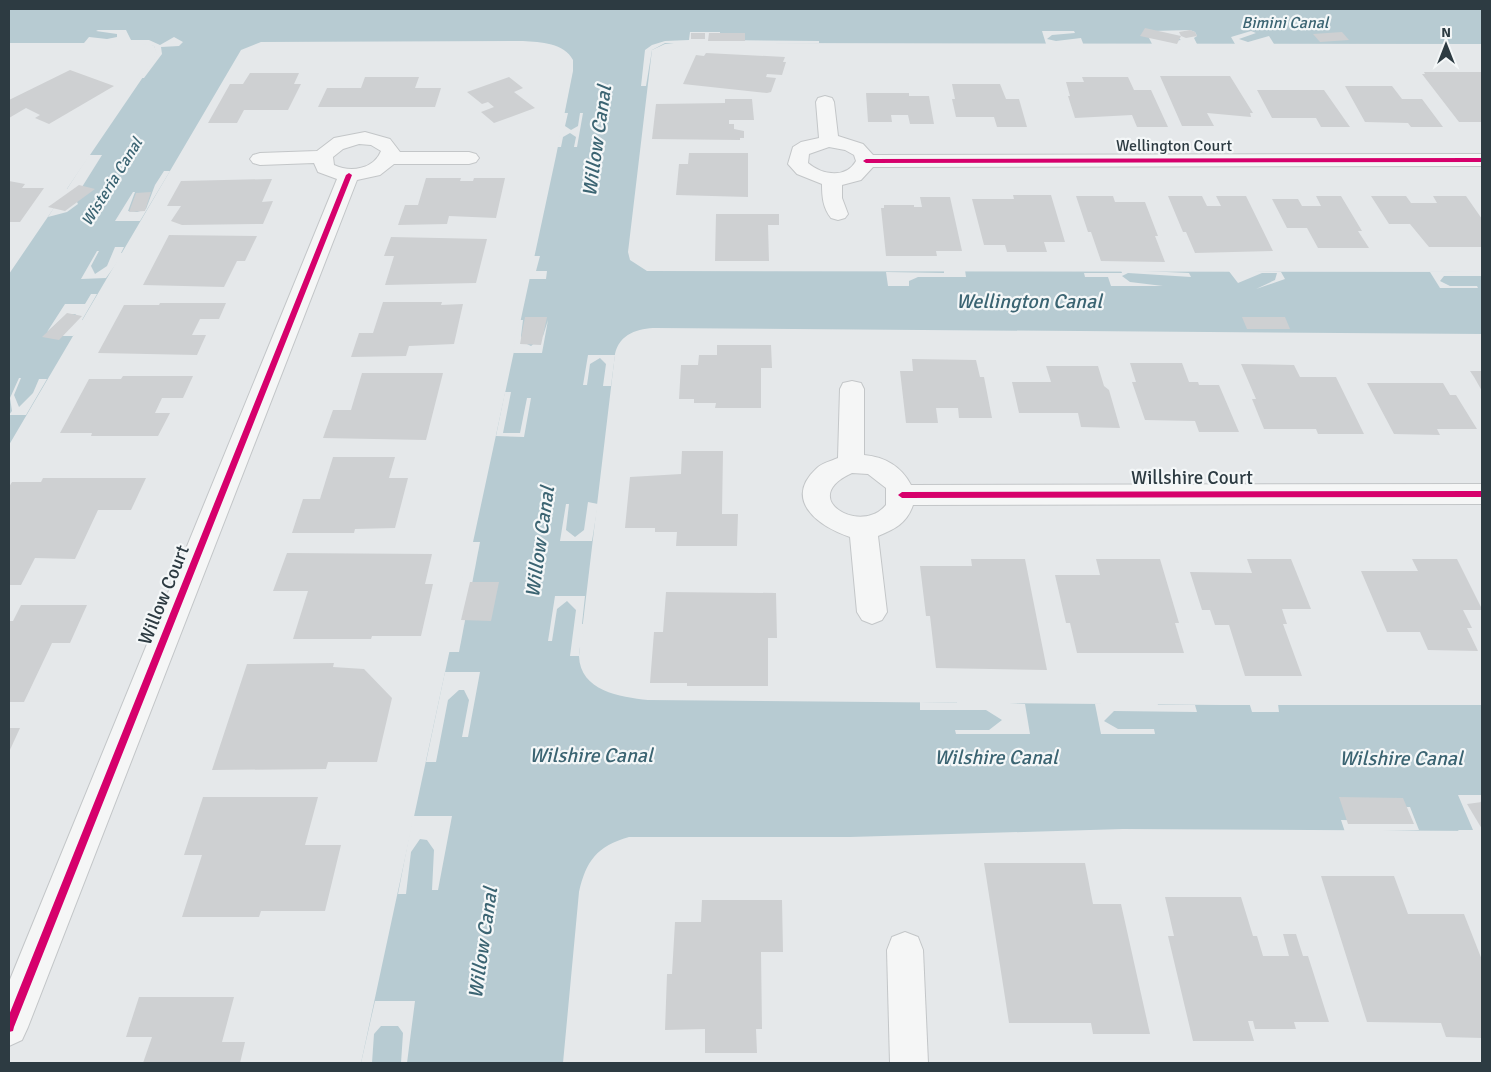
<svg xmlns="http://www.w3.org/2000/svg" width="1491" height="1072" font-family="Signika,sans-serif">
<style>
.water{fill:#b7cbd2}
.pier{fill:#e5e8ea}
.building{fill:#ced0d2}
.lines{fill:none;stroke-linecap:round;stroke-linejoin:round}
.minor-casing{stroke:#c3c6c8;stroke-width:2}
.minor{fill:#f5f6f6;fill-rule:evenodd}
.cycleway-casing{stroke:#f4f7f8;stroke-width:3}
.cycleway{fill:#d6006c;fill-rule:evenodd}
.labels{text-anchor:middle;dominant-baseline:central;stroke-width:4.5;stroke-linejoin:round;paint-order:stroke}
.far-water-label{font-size:16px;font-style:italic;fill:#3b6472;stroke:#f4f7f8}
.far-street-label{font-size:16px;fill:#2d3b42;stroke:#f4f7f8}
.street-label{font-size:19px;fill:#2d3b42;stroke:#f4f7f8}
.water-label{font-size:20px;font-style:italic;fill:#3b6472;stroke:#f4f7f8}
</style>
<rect width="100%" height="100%" fill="#e5e8ea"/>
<!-- water -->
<path class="water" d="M9,9H1482V44L674,43L665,44L652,50L628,252L630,260L647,271L1482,272V334L656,328C639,328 619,334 615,354L579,656C580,691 620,697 648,700L1221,705H1482V831L1123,829L850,837H629C597,846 586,861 579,892L563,1063H361L556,156L573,71V60C564,43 541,42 523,41L261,42L241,50L9,445V274L158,55L154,46L147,43H9Z"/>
<!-- pier -->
<g class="pier">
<path d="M98,30H126L131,40H149L160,45L174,37L183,42L179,46L161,47L162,54L144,78H141L157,55L154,46L138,43L107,45L108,43H84L89,37L107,39L117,37V34L96,31Z"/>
<path d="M1190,30L1195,32L1197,36L1194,38L1197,44H1190V47L1152,44L1148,36L1172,41L1181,40L1175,36L1152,31Z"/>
<path d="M1042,31H1074L1075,33L1052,35L1047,39L1056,41L1081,38L1084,46L1046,44Z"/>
<path d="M1251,31L1256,33L1239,39L1248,42L1269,36L1274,44H1235L1231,37Z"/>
<path d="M690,32H720V40L819,41V43H665L652,50L646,86H641L645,50L652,45L665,41L689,40Z"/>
<path d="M564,113H568L565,126L571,130L578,126L580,113H583L577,147H574L576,137L570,133L563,137L561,147H557Z"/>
<path d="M89,155H102L82,187L76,200L78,204L67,212L48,217L60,198L58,197L63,189H67Z"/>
<path d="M164,171H170L140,221H115L133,192H135L128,211L137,212L146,209L155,185Z"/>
<path d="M115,247H124L121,253H124L106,278L81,279L97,251H99L91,266L95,274L107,266Z"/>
<path d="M531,256H540L536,271H547L546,279H529Z"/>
<path d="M944,270H965L966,277H918L909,281V286H888L886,272L944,273Z"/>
<path d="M1121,270L1189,273L1191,277L1128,273L1122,276L1130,282L1163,286H1111L1108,277H1085L1084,273H1122Z"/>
<path d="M1228,270L1281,272L1285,279L1256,289L1275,280L1277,273H1262L1238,283Z"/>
<path d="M1465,270H1482V276H1444L1440,281L1450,286H1477L1478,288H1440L1430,272H1466Z"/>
<path d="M91,294H97L82,320L85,321L78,332L73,336H61L79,317L75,314L66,315L47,332L65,304H85Z"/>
<path d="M520,320H523L521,336L523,342L531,346L543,336L548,320L542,353H513L515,341H513Z"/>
<path d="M588,355H615L611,386H603L606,364L600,358L590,364L587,385H583Z"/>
<path d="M19,378H21L14,395L19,407L33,393L39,379H47L26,415H9L12,411L10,398Z"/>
<path d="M505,392H511L503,433H520L527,398H531L524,437L496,436Z"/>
<path d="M588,502L598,504L592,541H560L566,504H569L566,530L575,537L584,530Z"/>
<path d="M470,542H480L459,652H447Z"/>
<path d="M555,596H585L582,624H585L582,647H580L579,656H570L576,610L567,601L557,609L552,641H548Z"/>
<path d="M445,672H480L468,737H462L469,700L464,690H459L448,700L436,762H426Z"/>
<path d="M957,700L1025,704L1030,734H956L955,730H989L1002,720L986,710H920V702L957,703Z"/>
<path d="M1135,702H1157L1158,705H1195L1197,712L1114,711L1104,721L1118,729H1154L1155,734H1101L1095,704H1135Z"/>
<path d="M1249,702H1337L1338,704H1278L1279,712H1252Z"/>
<path d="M1458,795H1482L1478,818L1482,821V833H1460L1458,830H1473Z"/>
<path d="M1403,807H1410L1419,830L1345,832L1341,820L1408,821Z"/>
<path d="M413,816H452L438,890H432L434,850L427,840L420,839L411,852L406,894H398Z"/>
<path d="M375,1001H415L407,1063H401L403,1033L398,1026H381L374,1034L372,1063H361Z"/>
</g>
<!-- building -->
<g class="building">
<path d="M1145,28L1181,36L1177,44L1140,36Z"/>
<path d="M1190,30L1195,32L1197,36L1186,38L1181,36L1179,32Z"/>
<path d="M1342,32L1349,40L1320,42L1313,34Z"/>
<rect x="691" y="33" width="14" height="6"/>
<path d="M709,33H745V41H708Z"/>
<path d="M706,53L785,57L783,62H786L782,75L767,74L766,77L776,78L771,92L767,93L683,84L696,55L704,56Z"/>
<path d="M70,70L114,86L49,124L35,118L40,115L26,108L9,118V100Z"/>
<path d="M1424,72H1482V122H1459L1422,74H1425Z"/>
<path d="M250,73H299L294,84H301L288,110H244L237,123H208L230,84H243Z"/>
<path d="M1160,76H1230L1253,113H1250L1251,117L1207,113L1214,126H1182Z"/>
<path d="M365,77H419L415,88H441L435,107H318L327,88H361Z"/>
<path d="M509,77L523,88L514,92L535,108L494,123L481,112L494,107L488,102L482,104L467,92Z"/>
<path d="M1082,77H1128L1134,90H1151L1168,127H1137L1132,115L1075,118L1068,96H1070L1066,82H1084Z"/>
<path d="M952,84H1000L1006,99H1019L1027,127H997L994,117H956L952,99H955Z"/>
<path d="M1345,86H1392L1402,99H1422L1443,127H1411L1408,123L1365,122Z"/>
<path d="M1257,90H1324L1350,127H1321L1316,118H1272Z"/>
<path d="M866,93H909V96H929L934,124H910L908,115H891L892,122H868Z"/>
<path d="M725,99H752L754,120H729V124H734V129L744,131V138H740V140L652,139L656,104L725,103Z"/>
<path d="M689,153H748V197L676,195L679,164H688Z"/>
<path d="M426,178H461L460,181H473L474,178H505L496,218L449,216L447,224L398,225L405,205H418Z"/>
<path d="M272,179L262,202L273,201L263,224L182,225L171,221L181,206H167L181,181Z"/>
<path d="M9,181L25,184L22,188H44L20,222H9Z"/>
<path d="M79,185L95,189L65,211L48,207Z"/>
<path d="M151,192L145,211L129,212L136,193Z"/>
<path d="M1013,195H1051L1065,242H1044L1047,252H1007L1005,245H984L972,199H1014Z"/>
<path d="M1076,196H1113L1115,202H1145L1158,236H1155L1165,262L1101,261L1091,232H1088Z"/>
<path d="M1168,196H1202L1207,206H1221L1216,196H1246L1273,251L1195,253L1186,232H1183Z"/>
<path d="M1316,196H1341L1362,231H1358L1369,248H1318L1307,228H1287L1272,199H1298L1302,206H1321Z"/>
<path d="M1371,196H1406L1411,203H1437L1433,196H1466L1482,219V247H1429L1410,224H1389Z"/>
<path d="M920,197H950L962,251H936L937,256H886L881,208H884V205H914V207H922Z"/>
<path d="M716,214H779V225H768L769,261H715Z"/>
<path d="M169,235L257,236L245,261H237L224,287L143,285Z"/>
<path d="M391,237L487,239L476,283L385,285L394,256H384Z"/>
<path d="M383,302H442L441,305L463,304L454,344L409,346L406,356L351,357L359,333H373Z"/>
<path d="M160,303H226L219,319H200L192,335H206L197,355L98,353L124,305H159Z"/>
<path d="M67,313L82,316L59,340L42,337Z"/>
<path d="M525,317H547L541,345L520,344Z"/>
<path d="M1242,317H1285L1290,329H1247Z"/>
<path d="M717,345H771L772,368H761V408H715L716,403H694V399H679L681,365H698L699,355H717Z"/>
<path d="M912,359L976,360L980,377H984L992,418H959L958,408H936L938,423H906L900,371H913Z"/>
<path d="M1130,363H1182L1189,382H1198L1199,385H1219L1239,432H1199L1195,421L1145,420L1132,382H1136Z"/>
<path d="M1241,364L1294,365L1300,377H1336L1364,434H1318L1316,429H1264L1252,399H1256Z"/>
<path d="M1046,366H1098L1104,386L1109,390L1120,428L1081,427L1078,413H1019L1012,382H1051Z"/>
<path d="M1470,371H1482V391L1474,377Z"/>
<path d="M362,373H443L426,440L323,438L333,410H351Z"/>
<path d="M123,376H193L183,398H162L155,413H170L158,436H91L92,433H60L89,379H121Z"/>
<path d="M1367,383H1443L1450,395H1456L1477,429H1437L1440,435L1394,434Z"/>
<path d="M682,451H723L722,514H738L737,546H676L677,532H655V528H625L630,477L681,474Z"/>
<path d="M333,457H395L389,478H408L395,528L355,529L354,533H292L303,499H320Z"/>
<path d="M43,478H146L131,510H98L75,559L35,558L21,585H9V487L12,482H41Z"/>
<path d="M287,553L432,554L425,584H433L421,636H372L371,639H293L308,591H273Z"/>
<path d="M971,559H1025L1047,670L936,668L930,616H926L920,566H972Z"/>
<path d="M1096,559H1160L1179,623H1175L1184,653H1077L1070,623H1066L1055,575H1100Z"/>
<path d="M1247,559H1291L1311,609H1282L1287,624H1283L1302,676H1245L1229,625H1215L1210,610H1202L1190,572L1252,573Z"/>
<path d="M1412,559H1457L1482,609V610H1463L1472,628H1467L1478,651L1428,650L1420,632H1387L1361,571H1418Z"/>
<path d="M470,582H499L491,621L461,620Z"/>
<path d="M666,592L776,593L777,638H768V686H687V683H650L654,632H663Z"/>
<path d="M21,605H87L70,643H52L24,702H9V621H13Z"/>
<path d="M334,663L333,667L364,669L392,698L377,762H328L326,769L212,770L247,664Z"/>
<path d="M9,728H20L9,752Z"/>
<path d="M203,797H318L305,845H341L325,911H261L259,917H182L202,855H184Z"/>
<path d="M1339,797L1403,798L1414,824H1348Z"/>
<path d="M1482,802V829L1467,804Z"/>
<path d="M984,863H1085L1093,904H1121L1150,1034H1093L1091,1023H1009Z"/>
<path d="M1321,876H1394L1408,914H1464L1482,960V1038L1446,1037L1441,1023L1367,1022Z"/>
<path d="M1165,897H1241L1253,936H1257L1263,956H1289L1283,934H1296L1303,956H1308L1329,1022H1294L1296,1029H1255L1253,1021H1248L1254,1041H1193L1168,936H1174Z"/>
<path d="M702,900H782L783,952H761L762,1029H756L757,1053H705V1029L665,1030L667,974H672L675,922H701Z"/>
<path d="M139,997H234L222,1042H245L240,1063H143L152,1037H126Z"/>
</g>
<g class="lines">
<defs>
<g id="minor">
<path d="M825,96L832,98L834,102L838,136L863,144L873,155L1482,154V166L873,167L861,180L842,185V198L848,214L845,218L838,220L831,218C823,208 822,197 822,184L797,174L788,164L793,147L801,142L819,138L816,102L818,98ZM829,147L845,150L854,155L856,161C846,179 822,175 808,163L809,154Z"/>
<path d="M365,132L390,139L400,152H469L476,154L479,158L476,162L469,164H394L380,175L357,180L28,1027L22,1040L9,1046V982L337,179L318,172L314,163L260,165L253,163L250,159L253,155L260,153L317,151L334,138ZM359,144L371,145L381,151C374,169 351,173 334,165L333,157L343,149Z"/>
<path d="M852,381L861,383L864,389V455C885,457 901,466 911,485L1482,484V504L913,505C907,523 895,529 878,536L887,612L882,620L872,624L862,620L857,612L850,537C819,527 782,500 817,468C822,463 831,461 838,458L840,389L843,383ZM852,473L868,474L886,488V505C861,536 796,498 852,473Z"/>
<path d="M905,932L918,937L923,950L928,1063H890L887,950L892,937Z"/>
</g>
</defs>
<!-- minor casing -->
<use href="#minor" class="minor-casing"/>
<!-- minor -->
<use href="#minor" class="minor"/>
<defs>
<g id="cycleway">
<path d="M1482,158V162L866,163L863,161L866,159Z"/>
<path d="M349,173L352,175L14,1027L13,1031L9,1032V1015L346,175Z"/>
<path d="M1482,491V497L902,498L898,495L902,492Z"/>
</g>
</defs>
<!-- cycleway casing -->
<use href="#cycleway" class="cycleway-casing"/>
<!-- cycleway -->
<use href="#cycleway" class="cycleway"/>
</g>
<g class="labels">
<!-- far-water labels -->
<g class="far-water-label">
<text x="1285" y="23">Bimini Canal</text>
<text transform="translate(112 182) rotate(-58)">Wisteria Canal</text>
</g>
<!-- far-street labels -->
<g class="far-street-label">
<text x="1174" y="146">Wellington Court</text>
</g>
<!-- street labels -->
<g class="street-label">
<text x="1192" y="478">Willshire Court</text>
<text transform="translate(164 595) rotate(-68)">Willow Court</text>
</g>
<!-- water labels -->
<g class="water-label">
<text transform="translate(597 141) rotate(-82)">Willow Canal</text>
<text x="1029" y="301">Wellington Canal</text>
<text transform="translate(540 542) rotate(-82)">Willow Canal</text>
<text x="591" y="755">Wilshire Canal</text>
<text x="996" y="757">Wilshire Canal</text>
<text x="1401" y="758">Wilshire Canal</text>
<text transform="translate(483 943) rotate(-82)">Willow Canal</text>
</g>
</g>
<!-- border -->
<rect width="1491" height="1072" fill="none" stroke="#2d3b42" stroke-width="20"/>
<!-- north arrow -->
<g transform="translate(1446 45)" stroke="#f4f7f8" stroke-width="4" paint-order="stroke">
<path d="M0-4L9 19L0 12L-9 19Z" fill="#2d3b42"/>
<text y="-8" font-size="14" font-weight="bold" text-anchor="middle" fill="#2d3b42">N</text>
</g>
</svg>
